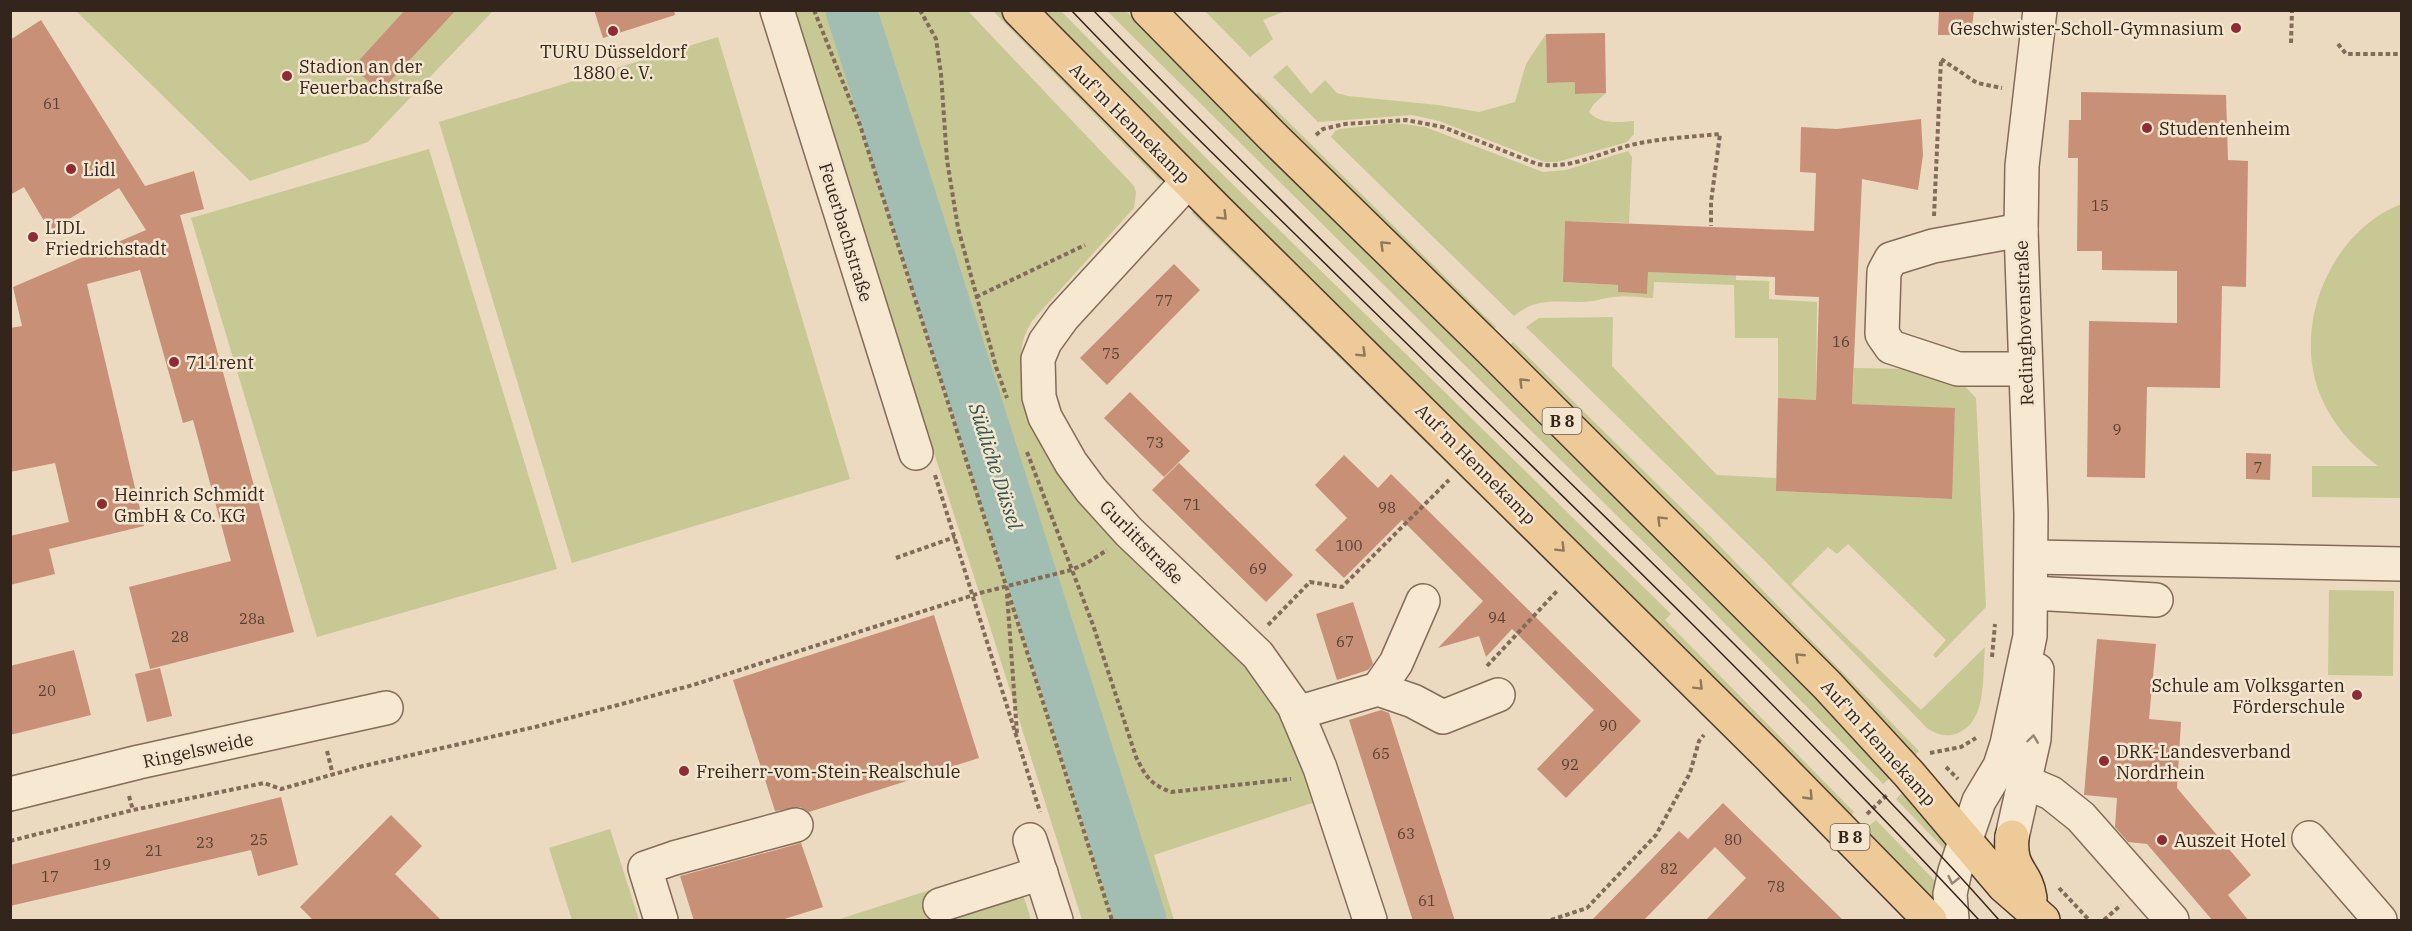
<svg xmlns="http://www.w3.org/2000/svg" width="2412" height="931" font-family="'IBM Plex Serif',serif">
<style>
.green{fill:#c7c894}
.lines{fill:none;stroke-linecap:round;stroke-linejoin:round}
.river{stroke:#a2bdb2;stroke-width:51}
.building{fill:#c79077}
.minor-casing{stroke:#836b59;stroke-width:36}
.major-casing{stroke:#503a2d;stroke-width:36}
.path{stroke:#836b59;stroke-width:4;stroke-dasharray:4.5 3;stroke-linecap:butt}
.minor{stroke:#f7e8d2;stroke-width:33}
.major{stroke:#edca98;stroke-width:33}
.tram{stroke:#33251c;stroke-width:1.5}
.oneway{stroke:#90785a}
.oneway2{stroke:#958677}
.poi-dot{fill:#8e2c36;stroke:#f3e5ce;stroke-width:2}
.labels{text-anchor:middle;dominant-baseline:central;stroke-width:5;stroke-linejoin:round;paint-order:stroke}
.number-label{font-size:15px;fill:#584033}
.shield{fill:#f3e5ce;stroke:#6d5f51;stroke-width:1.5}
.shield-label{font-size:16px;font-weight:bold;fill:#33251c}
.poi-label{font-size:18px;fill:#33251c;stroke:#f3e5ce;text-anchor:start}
.street-label{font-size:18px;fill:#33251c;stroke:#f3e5ce}
.water-label{font-size:20px;font-style:italic;fill:#2c524c;stroke:#f3e5ce}
</style>
<rect width="100%" height="100%" fill="#ebdabf"/>
<!-- green -->
<g class="green">
<path d="M76,11H493L368,142L250,181Z"/>
<path d="M791,11H968L1134,186L1136,192L1134,208L1032,321C1015,350 1021,362 1031,392L1265,688L1293,735L1318,801L1154,855L1174,920H1082L980,595Z"/>
<path d="M993,11H1000L1159,173L1161,182Z"/>
<path d="M1039,11H1061L1209,161L1671,614L1665,620L1854,812L1850,817Z"/>
<path d="M1107,11H1126C1381,266 1644,514 1893,775L1883,784L1689,587Z"/>
<path d="M1205,11H1285L1263,20L1273,39L1250,57Z"/>
<path d="M1546,34L1547,83L1575,82V94L1606,93L1593,105L1589,112C1600,125 1619,122 1634,121V134L1627,142L1557,162H1545L1439,121L1412,115L1318,122L1273,77L1287,65L1311,94L1325,80L1337,93L1348,96L1438,105L1479,112L1515,102L1526,64Z"/>
<path d="M718,37L850,479L572,563L439,122Z"/>
<path d="M1258,92L1496,327L1491,332L1254,99Z"/>
<path d="M1396,123L1425,127L1543,172L1566,170L1628,151L1632,157L1629,223L1565,221L1563,282L1618,285V292L1647,294L1648,272L1736,275V280L1769,281V299L1817,302L1816,400L1778,398V338H1735L1734,285L1654,282L1653,298C1640,298 1627,295 1614,297C1603,298 1593,302 1581,302C1556,302 1535,298 1514,316L1331,137L1335,131L1340,129Z"/>
<path d="M429,149L557,569L317,637L191,218Z"/>
<path d="M2401,204V498L2312,497V466H2378C2352,446 2331,423 2319,392C2293,322 2332,231 2401,204Z"/>
<path d="M1191,212H1197L1702,708L1705,717Z"/>
<path d="M1613,317L1612,366L1717,475L1776,478V491L1951,499L1955,409L1852,404L1854,368L1918,369L1958,379L1976,398L1986,607L1936,658L1933,655L1946,640L1848,544L1837,554L1828,547L1791,584L1921,710L1985,647C1982,674 1988,721 1958,733C1946,738 1936,734 1927,728L1763,559L1526,327L1539,318Z"/>
<path d="M1513,342L1711,537L1919,751L1914,756L1507,349Z"/>
<path d="M2329,590L2394,591L2393,676L2328,675Z"/>
<path d="M1905,790L1949,846L1946,851L1896,799Z"/>
<path d="M1876,820L1937,883L1935,900L1933,902L1863,831Z"/>
<path d="M610,829L639,920H572L549,848Z"/>
<path d="M933,889L942,919L1023,894L1031,920H837Z"/>
</g>
<g class="lines">
<!-- river -->
<path class="river" d="M851,10L1141,920"/>
</g>
<!-- building -->
<g class="building">
<path d="M405,10H456L380,92L353,67Z"/>
<path d="M594,10H674L675,15L603,38Z"/>
<path d="M1939,10H1974L1971,35H1938Z"/>
<path d="M41,20L145,186L194,171L204,209L180,215L294,632L150,669L129,587L231,561L193,420L183,423L140,270L87,284L144,526L49,549L55,574L10,585V536L69,522L55,463L10,472V328L22,326L13,287L146,230L119,188L50,231L24,187L10,195V40Z"/>
<path d="M1605,33L1606,93L1575,94V82L1547,83L1546,34Z"/>
<path d="M2081,92L2226,95L2228,160L2248,161L2246,287L2222,286L2220,388L2147,387L2145,478L2087,477L2089,321L2177,323V271L2102,270V251H2077L2078,158H2068L2069,120H2081Z"/>
<path d="M1921,119L1923,155L1918,190L1862,179L1852,404L1955,408L1952,499L1776,491L1778,398L1816,400L1819,297L1775,295V277L1648,272L1647,294L1618,292V285L1563,282L1565,221L1814,231L1816,173L1800,172L1801,127L1837,129Z"/>
<path d="M1174,264L1200,290L1107,385L1080,358Z"/>
<path d="M1130,392L1190,451L1164,477L1104,418Z"/>
<path d="M2246,453L2271,454L2270,480L2246,479Z"/>
<path d="M1344,455L1378,488L1391,474L1641,721L1566,798L1537,769L1594,710L1512,629L1486,657L1479,636L1438,648L1483,601L1402,520L1344,578L1315,550L1347,518L1315,485Z"/>
<path d="M1179,463L1293,575L1266,602L1152,490Z"/>
<path d="M1353,602L1373,664L1368,670L1337,680L1316,614Z"/>
<path d="M934,615L979,758L809,812L800,807L775,811L733,680Z"/>
<path d="M2097,639L2156,644L2149,719L2181,722L2177,788L2251,875L2228,895L2249,921H2213L2147,844L2128,842L2115,827L2117,798L2084,795Z"/>
<path d="M74,650L91,715L10,735V666Z"/>
<path d="M160,668L172,716L147,722L135,674Z"/>
<path d="M1381,710L1389,713L1455,921H1413L1349,720Z"/>
<path d="M281,797L298,865L258,876L251,850L10,906V865Z"/>
<path d="M1723,803L1844,921H1705L1746,878L1715,847L1643,921H1591L1679,831L1688,839Z"/>
<path d="M391,815L422,846L395,874L442,921H314L300,907Z"/>
<path d="M801,843L823,907L778,921H694L680,876Z"/>
</g>
<g class="lines">
<defs>
<g id="minor">
<path d="M777,10L916,453"/>
<path d="M1188,181L1063,317L1045,342L1038,359L1039,397L1045,417L1071,463L1091,490L1129,532L1258,655L1294,706L1320,768L1370,920"/>
<path d="M2021,230L1933,246L1891,259L1884,272L1882,334L1891,347L1958,369H2025"/>
<path d="M2032,557L2402,564"/>
<path d="M2032,593L2156,600"/>
<path d="M1378,689L1396,663L1423,601"/>
<path d="M1297,713L1378,689L1413,701L1443,717L1498,695"/>
<path d="M2025,782L2051,793L2081,817L2172,920"/>
<path d="M10,794L139,762L386,708"/>
<path d="M2012,837L2034,739L2037,670"/>
<path d="M2309,838L2380,920"/>
<path d="M1030,840L1056,920"/>
<path d="M940,905L1041,873"/>
<path d="M661,920L645,868L674,858L796,825"/>
<path d="M1952,920L1950,894L1955,871L1979,801L2000,766L2007,744L2030,636L2031,514L2021,230L2022,166L2040,10"/>
</g>
<g id="major">
<path d="M1019,10L1216,209L1768,755L1930,920"/>
<path d="M1148,10L1271,135L1491,350L1827,685L1909,774L2004,886L2043,920"/>
<path d="M2012,837C2009,872 2026,870 2030,898"/>
</g>
</defs>
<!-- minor casing -->
<use href="#minor" class="minor-casing"/>
<!-- major casing -->
<use href="#major" class="major-casing"/>
<!-- path -->
<g class="path">
<path d="M814,10L860,125L1112,920"/>
<path d="M920,10L936,39L941,74L947,160L958,228L996,367L1007,398"/>
<path d="M2291,43L2292,10"/>
<path d="M2338,44L2346,54H2402"/>
<path d="M1316,135L1323,129L1345,124L1406,120L1443,127L1537,164C1571,170 1599,153 1631,145C1660,138 1691,137 1720,134L1711,202V226"/>
<path d="M1934,216L1941,59L1977,83L2002,88"/>
<path d="M976,297L1085,245"/>
<path d="M1027,452L1093,625L1136,757C1146,777 1150,784 1171,792L1291,779"/>
<path d="M935,475L1040,812"/>
<path d="M896,558L955,537"/>
<path d="M1007,594L1017,733"/>
<path d="M1268,625L1310,582L1342,587L1449,480"/>
<path d="M1992,657L1995,624"/>
<path d="M1487,666L1558,590"/>
<path d="M327,751L333,775"/>
<path d="M1930,753L1961,747L1976,738"/>
<path d="M1946,767L1958,779"/>
<path d="M129,796L133,810"/>
<path d="M1867,814L1888,794"/>
<path d="M10,841L133,810L264,783L281,789L363,766L539,726L693,685L980,593L1071,570L1087,563L1107,550"/>
<path d="M2059,888L2089,920"/>
<path d="M1551,920L1587,908L1656,835L1690,773L1699,741L1704,735"/>
<path d="M2104,920L2121,905"/>
</g>
<!-- minor -->
<use href="#minor" class="minor"/>
<!-- major -->
<use href="#major" class="major"/>
<!-- tram -->
<g class="tram">
<path d="M1071,10C1163,107 1260,199 1355,293C1566,499 1778,704 1979,920"/>
<path d="M1093,10C1288,212 1491,404 1690,600C1795,705 1901,809 1999,920"/>
</g>
</g>
<!-- one-way arrows -->
<defs><path id="oneway-chevron" d="M-2-3.5L2.5 0L-2 3.5" fill="none" stroke-width="1.6" stroke-linecap="round" stroke-linejoin="round" transform="scale(1.5)"/></defs>
<g class="oneway">
<use href="#oneway-chevron" transform="translate(1223 216) rotate(45)"/>
<use href="#oneway-chevron" transform="translate(1384 245) rotate(-136)"/>
<use href="#oneway-chevron" transform="translate(1362 353) rotate(44)"/>
<use href="#oneway-chevron" transform="translate(1523 382) rotate(-135)"/>
<use href="#oneway-chevron" transform="translate(1661 520) rotate(-135)"/>
<use href="#oneway-chevron" transform="translate(1561 548) rotate(45)"/>
<use href="#oneway-chevron" transform="translate(1799 657) rotate(-136)"/>
<use href="#oneway-chevron" transform="translate(1699 686) rotate(45)"/>
<use href="#oneway-chevron" transform="translate(1809 796) rotate(46)"/>
</g>
<g class="oneway2">
<use href="#oneway-chevron" transform="translate(2033 739) rotate(-82)"/>
<use href="#oneway-chevron" transform="translate(1953 880) rotate(103)"/>
</g>
<!-- markers -->
<g class="poi-dot">
<circle cx="2236" cy="28" r="6"/>
<circle cx="613" cy="31" r="6"/>
<circle cx="287" cy="76" r="6"/>
<circle cx="2147" cy="128" r="6"/>
<circle cx="71" cy="169" r="6"/>
<circle cx="33" cy="237" r="6"/>
<circle cx="174" cy="362" r="6"/>
<circle cx="102" cy="504" r="6"/>
<circle cx="2357" cy="695" r="6"/>
<circle cx="2104" cy="761" r="6"/>
<circle cx="684" cy="771" r="6"/>
<circle cx="2162" cy="840" r="6"/>
</g>
<g class="labels">
<!-- number labels -->
<g class="number-label">
<text x="52" y="103">61</text>
<text x="2100" y="205">15</text>
<text x="1164" y="300">77</text>
<text x="1841" y="341">16</text>
<text x="1111" y="353">75</text>
<text x="2117" y="429">9</text>
<text x="1155" y="442">73</text>
<text x="2258" y="467">7</text>
<text x="1192" y="504">71</text>
<text x="1387" y="507">98</text>
<text x="1349" y="545">100</text>
<text x="1258" y="568">69</text>
<text x="1497" y="617">94</text>
<text x="252" y="618">28a</text>
<text x="180" y="636">28</text>
<text x="1345" y="641">67</text>
<text x="47" y="690">20</text>
<text x="1608" y="725">90</text>
<text x="1381" y="753">65</text>
<text x="1570" y="764">92</text>
<text x="1406" y="833">63</text>
<text x="259" y="839">25</text>
<text x="1733" y="839">80</text>
<text x="205" y="842">23</text>
<text x="154" y="850">21</text>
<text x="102" y="864">19</text>
<text x="1669" y="868">82</text>
<text x="50" y="876">17</text>
<text x="1776" y="886">78</text>
<text x="1427" y="900">61</text>
</g>
<!-- shield labels -->
<g class="shield">
<rect x="1542.5" y="408" width="39" height="26" rx="4.5"/>
<rect x="1830.5" y="824" width="39" height="26" rx="4.5"/>
</g>
<g class="shield-label">
<text x="1562" y="421">B 8</text>
<text x="1850" y="837">B 8</text>
</g>
<!-- poi labels -->
<g class="poi-label">
<text x="2224" y="28" text-anchor="end">Geschwister-Scholl-Gymnasium</text>
<text x="613" y="51" text-anchor="middle">TURU Düsseldorf<tspan x="613" dy="21">1880 e. V.</tspan></text>
<text x="299" y="66">Stadion an der<tspan x="299" dy="21">Feuerbachstraße</tspan></text>
<text x="2159" y="128">Studentenheim</text>
<text x="83" y="169">Lidl</text>
<text x="45" y="227">LIDL<tspan x="45" dy="21">Friedrichstadt</tspan></text>
<text x="186" y="362">711rent</text>
<text x="114" y="494">Heinrich Schmidt<tspan x="114" dy="21">GmbH &amp; Co. KG</tspan></text>
<text x="2345" y="685" text-anchor="end">Schule am Volksgarten<tspan x="2345" dy="21">Förderschule</tspan></text>
<text x="2116" y="751">DRK-Landesverband<tspan x="2116" dy="21">Nordrhein</tspan></text>
<text x="696" y="771">Freiherr-vom-Stein-Realschule</text>
<text x="2174" y="840">Auszeit Hotel</text>
</g>
<!-- street labels -->
<g class="street-label">
<text transform="translate(1130 123) rotate(45)">Auf'm Hennekamp</text>
<text transform="translate(846 232) rotate(73)">Feuerbachstraße</text>
<text transform="translate(2024 323) rotate(-92)">Redinghovenstraße</text>
<text transform="translate(1476 464) rotate(45)">Auf'm Hennekamp</text>
<text transform="translate(1142 542) rotate(45)">Gurlittstraße</text>
<text transform="translate(1879 743) rotate(48)">Auf'm Hennekamp</text>
<text transform="translate(198 750) rotate(-12)">Ringelsweide</text>
</g>
<!-- water labels -->
<g class="water-label">
<text transform="translate(996 466) rotate(72)">Südliche Düssel</text>
</g>
</g>
<!-- border -->
<rect width="2412" height="931" fill="none" stroke="#33251c" stroke-width="24"/>
</svg>
